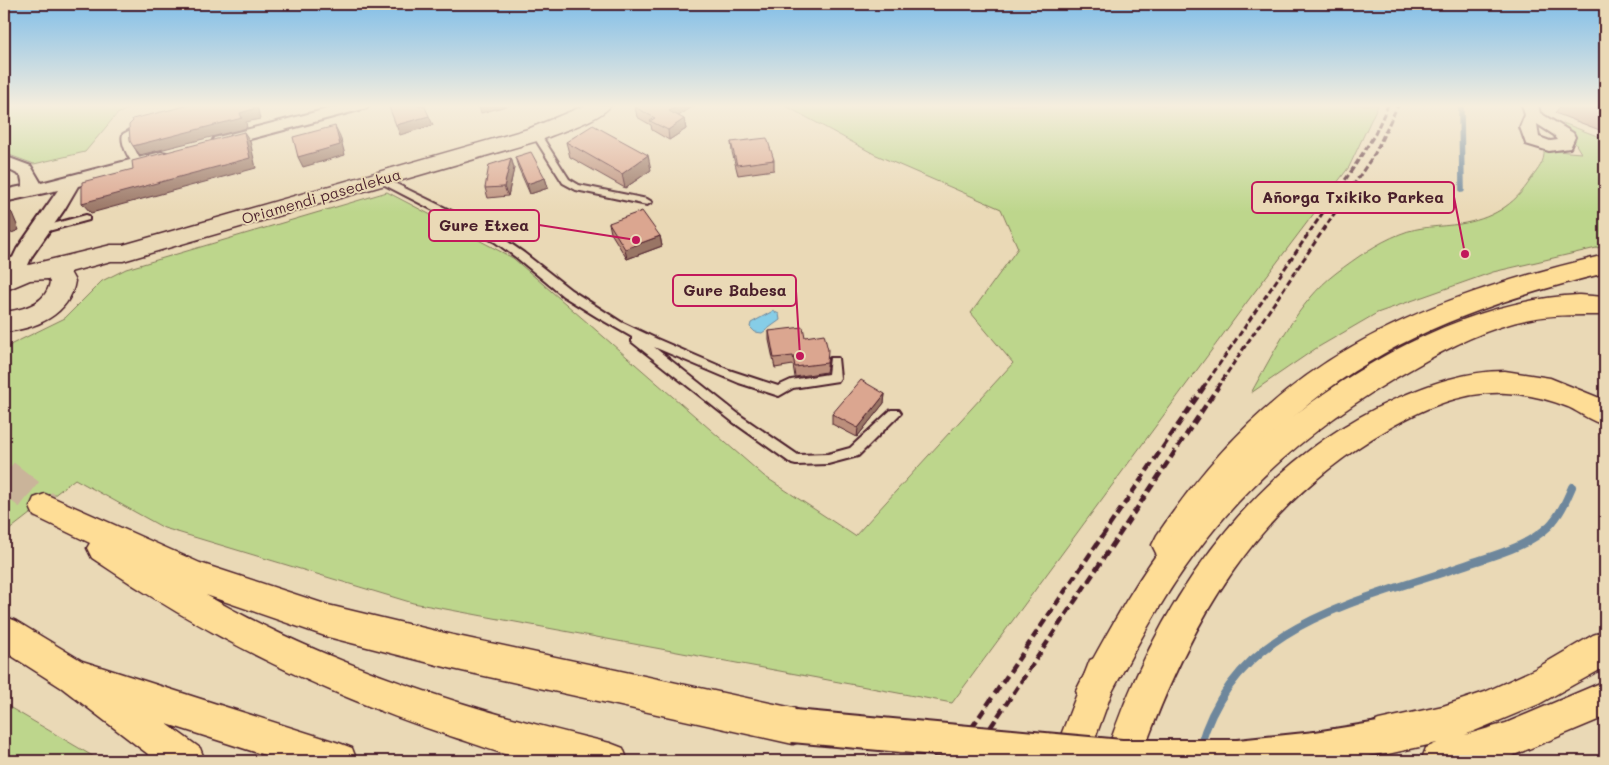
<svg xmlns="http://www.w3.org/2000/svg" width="1609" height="765" font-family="Mali,sans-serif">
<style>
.green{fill:#bdd68c;stroke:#847a5c}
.water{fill:#86cde7;stroke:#6e879c}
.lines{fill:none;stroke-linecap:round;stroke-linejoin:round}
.stream-far1{stroke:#6e879c;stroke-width:5.5}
.stream{stroke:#6e879c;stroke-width:8}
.highway-tunnel{stroke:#cab49a;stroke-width:32;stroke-dasharray:32 16;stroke-linecap:butt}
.lane-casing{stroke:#4a1f2b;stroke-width:4}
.street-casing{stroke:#4a1f2b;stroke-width:4}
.secondary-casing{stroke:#4a1f2b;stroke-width:3}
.primary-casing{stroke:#4a1f2b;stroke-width:3}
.highway-casing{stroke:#4a1f2b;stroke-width:3}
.lane{fill:#ead9b6;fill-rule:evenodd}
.street{fill:#ead9b6;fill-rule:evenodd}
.secondary{fill:#ead9b6;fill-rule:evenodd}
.primary{fill:#fedd96;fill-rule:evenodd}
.highway{fill:#fedd96;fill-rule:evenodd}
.rail-far1{stroke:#4a1f2b;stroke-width:3;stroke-dasharray:6 3;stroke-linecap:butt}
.rail{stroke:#4a1f2b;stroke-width:4.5;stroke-dasharray:9 4.5;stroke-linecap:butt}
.highway-bridge-casing{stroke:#4a1f2b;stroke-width:36;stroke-linecap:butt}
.highway-bridge{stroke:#fedd96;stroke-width:32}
.wall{fill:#bc8f7c;stroke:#4a1f2b}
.shaded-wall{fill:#997465;stroke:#4a1f2b}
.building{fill:#dba690;stroke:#4a1f2b}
.labels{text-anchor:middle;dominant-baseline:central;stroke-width:4;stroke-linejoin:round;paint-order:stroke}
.street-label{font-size:15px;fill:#4a1f2b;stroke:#ead9b6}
.leader{fill:none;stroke:#c2185b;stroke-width:2}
.callout-dot{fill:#c2185b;stroke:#ead9b6;stroke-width:2}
.callout{fill:#ead9b6;stroke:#c2185b;stroke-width:2}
.callout-label{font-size:16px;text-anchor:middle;font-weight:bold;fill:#4a1f2b}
</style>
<rect width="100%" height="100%" fill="#ead9b6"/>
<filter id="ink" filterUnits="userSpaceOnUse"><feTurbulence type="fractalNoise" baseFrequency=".02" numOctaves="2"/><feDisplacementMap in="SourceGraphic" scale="10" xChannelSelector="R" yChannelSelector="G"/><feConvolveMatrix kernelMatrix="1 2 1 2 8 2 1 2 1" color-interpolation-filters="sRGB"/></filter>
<g filter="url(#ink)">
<!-- green -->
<g class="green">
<path d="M4,105H137L117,114L85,152L34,164L4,153Z"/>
<path d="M784,105H1378L1349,167L1247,302L952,703L413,603L164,528L75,479L4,534V351L12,344L65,318L102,281L126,269L387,192L513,258L764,476L855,536L1013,363L971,313L1018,248L1001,209L874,154Z"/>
<path d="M1563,123L1605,139V246L1493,272L1377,313L1315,349L1251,393C1274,352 1298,302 1336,273C1356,258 1377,243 1400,234C1419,226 1440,227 1460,224C1491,219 1514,206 1531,179C1538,169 1545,162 1544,150L1581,153Z"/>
<path d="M4,704L101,761H4Z"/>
</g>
<!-- water -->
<path class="water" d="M773,311L779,314L780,320L762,333L755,332L750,327L751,323Z"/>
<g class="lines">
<!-- stream-far1 -->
<path class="stream-far1" d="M1461,105L1462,190"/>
<!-- stream -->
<path class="stream" d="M1200,747C1236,619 1363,602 1471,563C1498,554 1528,546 1549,526C1560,515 1566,501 1572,487"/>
<!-- highway-tunnel -->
<path class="highway-tunnel" d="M4,475L45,507"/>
<defs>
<g id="lane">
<path d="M134,128L138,131L130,137V140L142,163L137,166C129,162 120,142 123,134Z"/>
<path d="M536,131L539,132L569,179L579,185L647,199L652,202L647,205L576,190L563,183L532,134Z"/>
<path d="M380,176L468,219L501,237L524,253L571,290L621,322L657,339L729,370L778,386L791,380L828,374L830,358H838L840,378L838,381L793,388L779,396L739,383L654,347L741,416L798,455L828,454L850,448L891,410H899L901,413L858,456L828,464L796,465L792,464L733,422L632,342V337L597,317L563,296L517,258L495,242L377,181V177Z"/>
<path d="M86,215L89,216V220L41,233L36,230L38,228Z"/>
<path d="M22,255L27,259L26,261L4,266V260Z"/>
</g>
<g id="street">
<path d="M343,105H369L367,108L220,147L214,146L212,142L214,138Z"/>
<path d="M1522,105H1538L1540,113L1573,133L1575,137L1570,148L1549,151L1526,144L1520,127L1525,115ZM1537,124L1554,135L1558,140L1550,141L1539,137Z"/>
<path d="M161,152L167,153L169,157L167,161L78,186L64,210L32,256L21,281L14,283L7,281L4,276L17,249L58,190L4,202V190L23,186L21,176L4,167V156L31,166L41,183Z"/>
</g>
<path id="secondary" d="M586,105H611C601,120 561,131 544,139L123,261H111L70,272L75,281C70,315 35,329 4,332V312C23,310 46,304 50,282L48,279L30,280L4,291V271L8,270L111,245H123L528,129Z"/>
<g id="primary">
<path d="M1605,255V273C1483,303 1375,341 1281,428C1251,456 1225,487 1201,520C1195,530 1188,548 1179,555C1176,557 1171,558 1168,559L1157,555L1152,545L1157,535C1274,361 1407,302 1605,255Z"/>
<path d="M1102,655L1114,660L1119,672L1087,761H1051L1090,660Z"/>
</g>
<g id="highway">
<path d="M1579,295L1605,297V315C1580,315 1555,314 1530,319C1489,327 1451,346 1415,367C1330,414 1253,475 1195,554C1160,600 1134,652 1106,703L1094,709L1082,703L1076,691L1082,679C1110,628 1138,576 1174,531C1267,418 1429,302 1579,295Z"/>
<path d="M1505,371L1550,378L1602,399L1605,400V425C1592,422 1581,413 1568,407C1548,399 1527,394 1506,393C1463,391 1424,408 1388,429C1255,506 1190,621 1140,761H1104C1151,612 1246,467 1393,400C1430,384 1465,371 1505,371Z"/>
<path d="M45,494L200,563L328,605L453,635L793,708L806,713L811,726L806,739L793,744L453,669L328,637L206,595C332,667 470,710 610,743L623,748L628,761C599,763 567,763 538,761C514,760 471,742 447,735C317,691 205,635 92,558L87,548L90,543L34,516L30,507L34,498Z"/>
<path d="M4,616L16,621L82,661L339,743L352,748L357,761H283L167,724L200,748L205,761H157L62,688L4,651Z"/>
<path d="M1605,631V667L1539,704L1465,735L1506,723L1605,681V717L1500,761H1421L1426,748L1437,743L1379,756L1366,751L1361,738L1366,725L1379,720L1443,706L1485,692L1535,669L1593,635Z"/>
</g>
</defs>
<!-- lane casing -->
<use href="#lane" class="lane-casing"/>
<!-- street casing -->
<use href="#street" class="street-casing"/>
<!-- secondary casing -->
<use href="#secondary" class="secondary-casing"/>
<!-- primary casing -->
<use href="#primary" class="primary-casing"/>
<!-- highway casing -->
<use href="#highway" class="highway-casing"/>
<!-- lane -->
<use href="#lane" class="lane"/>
<!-- street -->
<use href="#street" class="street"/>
<!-- secondary -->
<use href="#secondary" class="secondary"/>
<!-- primary -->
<use href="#primary" class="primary"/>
<!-- highway -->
<use href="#highway" class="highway"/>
<!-- rail-far1 -->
<g class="rail-far1">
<path d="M1203,388L1352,170L1375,134L1388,105"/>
<path d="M1217,388L1375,153L1398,105"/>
</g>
<!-- rail -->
<g class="rail">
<path d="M949,761L1204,387"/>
<path d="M968,761L1218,387"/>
</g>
<defs>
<path id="highway-bridge" d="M793,726L1121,756H1239L1316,748L1379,738"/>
</defs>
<!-- highway-bridge casing -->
<use href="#highway-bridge" class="highway-bridge-casing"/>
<!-- highway-bridge -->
<use href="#highway-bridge" class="highway-bridge"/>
</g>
<!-- wall -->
<g class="wall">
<path d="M695,105L678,116L684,119L686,129L669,140L652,130L651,125L637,117L635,107Z"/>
<path d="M1561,105H1605V132L1555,113Z"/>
<path d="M566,142L651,170L625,188L570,157Z"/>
<path d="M731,142L774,160V170L738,175L732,152Z"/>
<path d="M515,157L545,178L548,188L530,194L518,167Z"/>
<path d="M511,158L514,168L508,196L488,198L485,188Z"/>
<path d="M609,223L660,236L662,246L627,259L611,233Z"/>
<path d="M769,331L805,337L828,360L826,372L795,377L793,365L775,368L769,340Z"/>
<path d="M885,394L884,403L857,437L832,424V414Z"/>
</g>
<!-- shaded-wall -->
<g class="shaded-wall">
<path d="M253,105H257L260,119L246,122L247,128L140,155L133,146L240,113Z"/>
<path d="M478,105H510L481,113Z"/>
<path d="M679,105H695L671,121L669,111Z"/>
<path d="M429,116L433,125L400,135L396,125Z"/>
<path d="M684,119L686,129L669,140L668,130Z"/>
<path d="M335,126L340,136L345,155L303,167L298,157Z"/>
<path d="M244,132L250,141L256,168L91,213L82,203Z"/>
<path d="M648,155L651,170L625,188L622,174Z"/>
<path d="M511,158L514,168L508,196L504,187Z"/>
<path d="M545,178L548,188L530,194L527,184Z"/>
<path d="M4,205L12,213L19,230L4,236Z"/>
<path d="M660,236L662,246L627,259L625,249Z"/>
<path d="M885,394L884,403L857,437L858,428Z"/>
</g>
<!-- building -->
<g class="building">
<path d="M190,105H253L254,109L240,113L242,118L133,146L130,141L129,125L133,121L132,119Z"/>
<path d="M396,105H424L429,116L396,125L389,107Z"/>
<path d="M639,105H679L669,111L684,119L668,130L650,121L655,118L635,107Z"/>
<path d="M593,125L648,155L622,174L566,142Z"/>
<path d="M335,126L340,145L298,157L293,137Z"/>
<path d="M244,132L250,158L82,203V182L133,169L132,161Z"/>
<path d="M767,138L774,160L737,165L731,142Z"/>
<path d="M531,152L545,178L527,184L515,157Z"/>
<path d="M511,158L504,187L485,188L489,165Z"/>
<path d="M642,211L660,236L625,249L609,223Z"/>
<path d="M803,327L805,337L824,334L828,350L827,363L795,367L793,356L774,358L769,331Z"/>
<path d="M861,380L885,394L858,428L832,414Z"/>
</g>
</g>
<!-- sky -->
<linearGradient id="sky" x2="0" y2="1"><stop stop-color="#81bee8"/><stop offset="0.5" stop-color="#f6eede"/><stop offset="1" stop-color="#f6eede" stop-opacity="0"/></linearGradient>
<rect width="1609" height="212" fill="url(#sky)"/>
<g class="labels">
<!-- street labels -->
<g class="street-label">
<text transform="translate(321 196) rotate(-16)">Oriamendi pasealekua</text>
</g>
</g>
<!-- callouts -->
<path class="leader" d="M1465 254L1454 197M636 240L539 225M800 356L796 291"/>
<g class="callout-dot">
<circle cx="1465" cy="254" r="5"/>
<circle cx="636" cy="240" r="5"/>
<circle cx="800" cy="356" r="5"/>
</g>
<g class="callout">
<rect x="1252" y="182" width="202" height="31" rx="5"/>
<rect x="429" y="210" width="110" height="31" rx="5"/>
<rect x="673" y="275" width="123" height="31" rx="5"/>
</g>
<g class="callout-label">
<text x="1353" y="203">Añorga Txikiko Parkea</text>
<text x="484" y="231">Gure Etxea</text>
<text x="735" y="296">Gure Babesa</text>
</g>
<!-- margin -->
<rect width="1609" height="765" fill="none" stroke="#ead9b6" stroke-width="20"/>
<rect x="10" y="10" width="1589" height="745" fill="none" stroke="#4a1f2b" stroke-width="2" filter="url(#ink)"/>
</svg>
